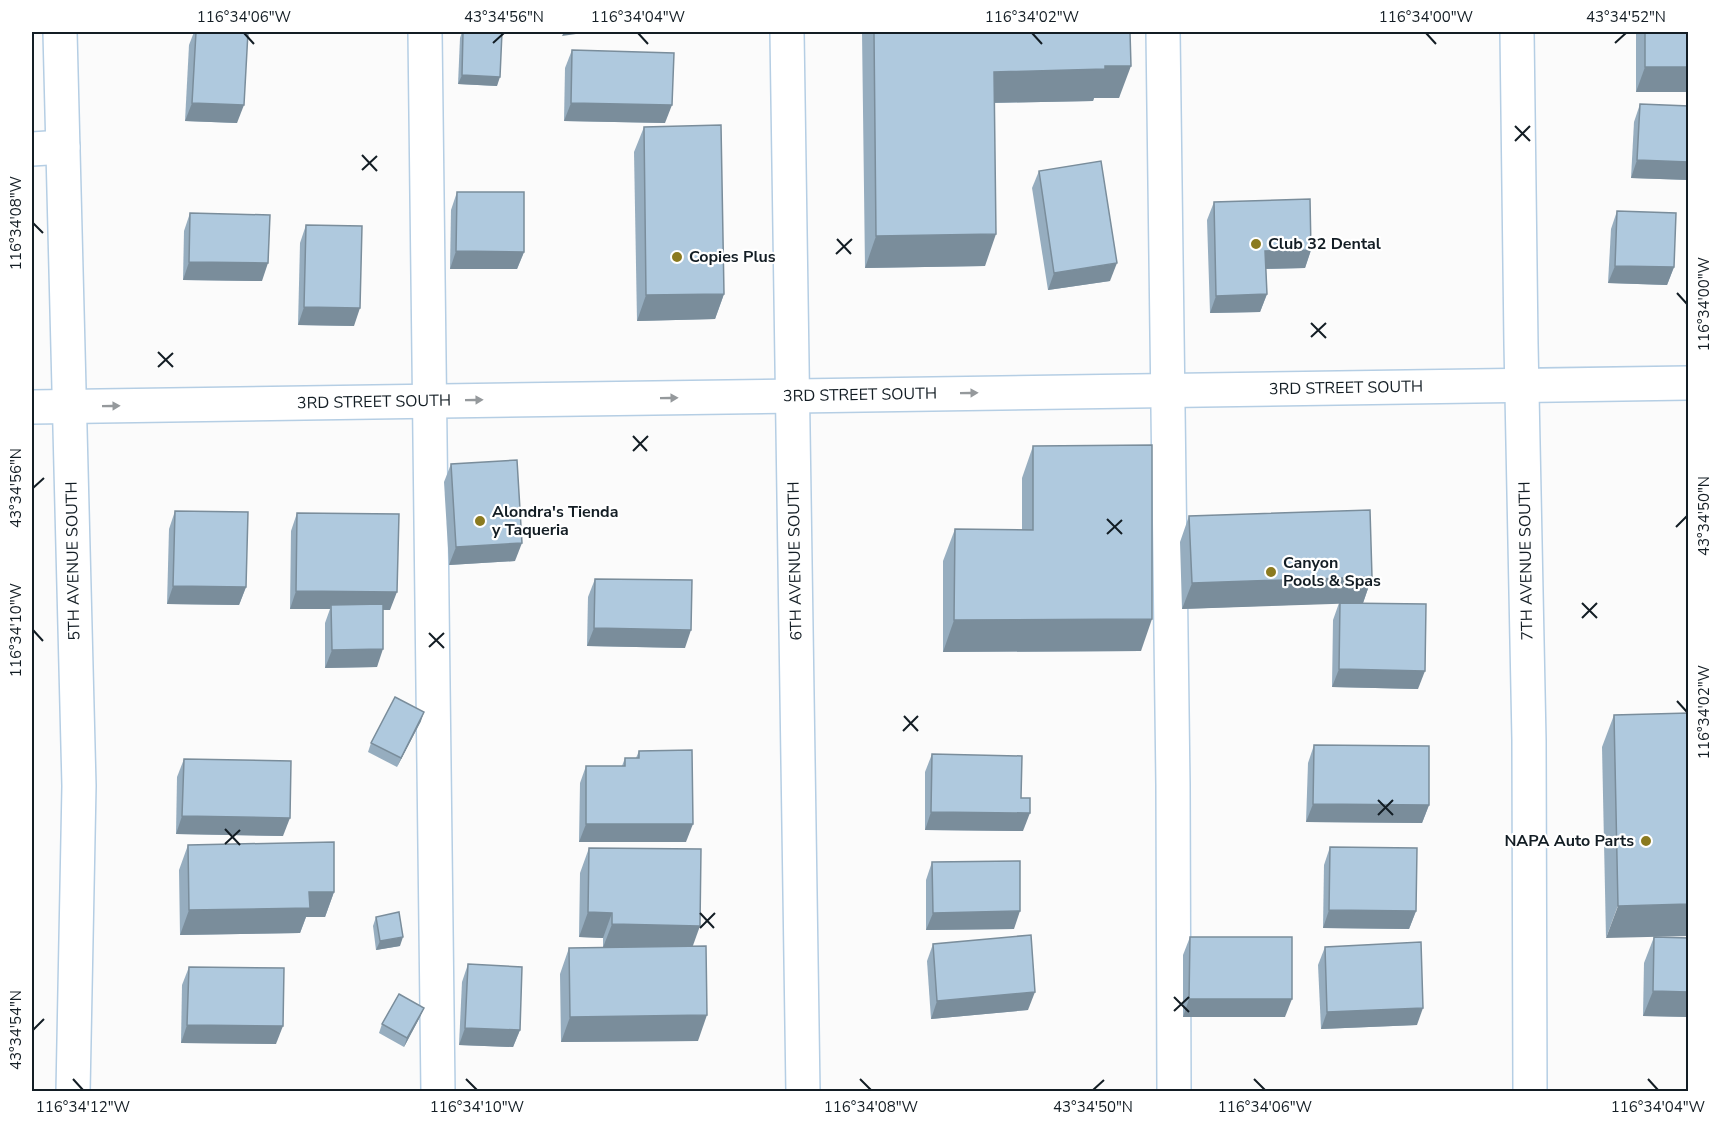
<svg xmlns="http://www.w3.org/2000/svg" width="1720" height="1123" font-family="'Nunito Sans',sans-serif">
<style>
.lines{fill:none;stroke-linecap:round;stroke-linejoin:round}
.minor-casing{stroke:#b5cee4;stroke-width:36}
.major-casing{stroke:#b5cee4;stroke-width:36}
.minor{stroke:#fff;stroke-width:33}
.major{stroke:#fff;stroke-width:33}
.wall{fill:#96adbf}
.shaded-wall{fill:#7a8d9b}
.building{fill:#afc9de;stroke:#7a8d9b;stroke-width:1.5}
.oneway{fill:#95999c}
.ticks{fill:none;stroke:#131d24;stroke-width:2}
.poi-dot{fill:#8b7a1f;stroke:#fff;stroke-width:2}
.labels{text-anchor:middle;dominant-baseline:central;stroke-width:4.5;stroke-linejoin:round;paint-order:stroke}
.poi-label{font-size:16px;font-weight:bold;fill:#131d24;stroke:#fff;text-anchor:start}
.street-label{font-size:16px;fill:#131d24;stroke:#fff}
.neatline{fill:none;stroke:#131d24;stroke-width:2}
.ticks-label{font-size:15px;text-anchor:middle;fill:#131d24}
</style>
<rect width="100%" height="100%" fill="#fbfbfb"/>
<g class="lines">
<defs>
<g id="minor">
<path d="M60,32L79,786L73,1092"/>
<path d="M425,32L438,1092"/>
<path d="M787,32L803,1092"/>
<path d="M1163,32L1173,785L1174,1092"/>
<path d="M1517,32L1521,344L1529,740L1530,1092"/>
<path d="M32,149L63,147"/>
</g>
<path id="major" d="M32,407L1688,383"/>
</defs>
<!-- minor casing -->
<use href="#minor" class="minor-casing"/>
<!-- major casing -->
<use href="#major" class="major-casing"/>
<!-- minor -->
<use href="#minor" class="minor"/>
<!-- major -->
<use href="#major" class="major"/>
</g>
<!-- wall -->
<g class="wall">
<path d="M194,32H248L237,123L185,121L189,45Z"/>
<path d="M462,32H502L497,86L458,84L460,38Z"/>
<path d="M862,32H1130L1119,98H1094L1093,101L995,103L985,266L865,268Z"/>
<rect x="1636" y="32" width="53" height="60"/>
<path d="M572,50L665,123L564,121L565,68Z"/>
<path d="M1640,104L1689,106V180L1631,178L1634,122Z"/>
<path d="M644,127L724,294L715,319L637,321L634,152Z"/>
<path d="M1039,171L1110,281L1048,290L1032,188Z"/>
<path d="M457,192L524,252L517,269H450L451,210Z"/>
<path d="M1214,202L1311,250L1305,268L1266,269L1267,294L1260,312L1210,313L1207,220Z"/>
<path d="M1617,211L1674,267L1667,285L1608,283L1611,229Z"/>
<path d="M190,213L262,281L183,280L184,231Z"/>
<path d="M306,225L354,326L298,325L300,243Z"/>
<path d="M1033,446L1141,651L943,652V561L955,529L1022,530V478Z"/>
<path d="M451,464L515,561L449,565L444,482Z"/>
<path d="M175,511L246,587L239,605L167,604L169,529Z"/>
<path d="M297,513L390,610H383L377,667L325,668V623L330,609H290L291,531Z"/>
<path d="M1189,516L1372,577L1363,603L1418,689L1332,687L1333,620L1339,603L1182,609L1180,542Z"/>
<path d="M595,579L685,648L587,646L588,597Z"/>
<path d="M1689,713L1606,938L1602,747L1614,715Z"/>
<path d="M421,721L397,767L368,752L371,743Z"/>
<path d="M1314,745L1429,805L1422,823L1306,822L1308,763Z"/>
<path d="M639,751L686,842H579L580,783L586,766H622L625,758H636Z"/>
<path d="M932,754L1023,831L925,830V772Z"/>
<path d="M184,759L283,836L176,834L177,777Z"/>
<path d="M188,845L334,892L325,917H306L300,933L180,935L179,870Z"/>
<path d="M1330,847L1416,911L1409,929L1323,928L1324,865Z"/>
<path d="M589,848L692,946L698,1041L561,1042L560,974L569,948H603V938L579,937L580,873Z"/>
<path d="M932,862L1014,929L926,930V880Z"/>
<path d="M376,917L400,946L376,950L373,926Z"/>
<path d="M1190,937L1285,1017H1183V955Z"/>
<path d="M1654,937L1689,938V1017L1643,1016L1644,963Z"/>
<path d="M933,944L1028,1010L931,1019L927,961Z"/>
<path d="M1325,947L1417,1025L1321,1029L1318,965Z"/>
<path d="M468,964L520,1030L513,1047L459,1045L462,982Z"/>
<path d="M189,967L276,1044L181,1043L182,985Z"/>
<path d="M424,1008L420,1017L404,1047L379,1033L382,1024Z"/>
</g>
<!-- shaded-wall -->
<g class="shaded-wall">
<path d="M564,32H590L562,36Z"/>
<path d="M1105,66H1131L1119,98H1094L1093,101L983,103L994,72Z"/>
<path d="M1645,67H1689V92H1636Z"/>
<path d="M462,75L500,77L497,86L458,84Z"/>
<path d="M192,103L244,105L237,123L185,121Z"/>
<path d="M571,103L672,105L665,123L564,121Z"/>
<path d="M1637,160L1689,162V180L1631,178Z"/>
<path d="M996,234L985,266L865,268L876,236Z"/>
<path d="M1311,250L1305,268L1259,269L1265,251Z"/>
<path d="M456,251L524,252L517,269H450Z"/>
<path d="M189,262L268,263L262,281L183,280Z"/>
<path d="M1117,263L1110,281L1048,290L1054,273Z"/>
<path d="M1615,266L1674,267L1667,285L1608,283Z"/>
<path d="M724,294L715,319L637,321L646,295Z"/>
<path d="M1267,294L1260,312L1210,313L1216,296Z"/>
<path d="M304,307L360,308L354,326L298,325Z"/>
<path d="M522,543L515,561L449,565L456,547Z"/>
<path d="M1372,577L1363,603L1182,609L1192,583Z"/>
<path d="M173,586L246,587L239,605L167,604Z"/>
<path d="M296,591L397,592L390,610L331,609V605L330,609H290Z"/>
<path d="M1152,619L1141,651L943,652L954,620Z"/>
<path d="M594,628L691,630L685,648L587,646Z"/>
<path d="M383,649L377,667L325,668L332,650Z"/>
<path d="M1339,669L1425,671L1418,689L1332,687Z"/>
<path d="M424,712L421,721L397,767L401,758Z"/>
<path d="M1313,804L1429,805L1422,823L1306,822Z"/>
<path d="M931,812L1030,813L1023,831L925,830Z"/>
<path d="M182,816L290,818L283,836L176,834Z"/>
<path d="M586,824H693L686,842H579Z"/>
<path d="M309,892H334L325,917H306L300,933L180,935L189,910Z"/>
<path d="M1689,904V936L1606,938L1618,906Z"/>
<path d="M1329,910L1416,911L1409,929L1323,928Z"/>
<path d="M1020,911L1014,929L926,930L933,913Z"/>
<path d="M588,912L612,913L603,938L579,937Z"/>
<path d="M612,924L700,926L691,951L602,950Z"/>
<path d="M403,937L400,946L376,950L380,941Z"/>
<path d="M1653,991L1689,992V1017L1643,1016Z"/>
<path d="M1035,992L1028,1010L931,1019L937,1001Z"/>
<path d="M1189,999H1292L1285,1017H1183Z"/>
<path d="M424,1008L420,1017L404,1047L407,1038Z"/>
<path d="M1423,1008L1417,1025L1321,1029L1327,1012Z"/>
<path d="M707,1015L698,1041L561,1042L570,1017Z"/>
<path d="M187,1025L283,1026L276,1044L181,1043Z"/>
<path d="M465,1028L520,1030L513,1047L459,1045Z"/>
</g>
<!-- building -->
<g class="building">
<path d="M196,32H248L244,105L192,103Z"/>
<path d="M463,32H502L500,77L462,75Z"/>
<path d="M874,32H1130L1131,66H1105V69L994,72L996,234L876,236Z"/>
<rect x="1645" y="32" width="44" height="35"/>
<path d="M572,50L674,53L672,105L571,103Z"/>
<path d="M1640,104L1689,106V162L1637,160Z"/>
<path d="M721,125L724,294L646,295L644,127Z"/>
<path d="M1101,161L1117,263L1054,273L1039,171Z"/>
<path d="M457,192H524V252L456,251Z"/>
<path d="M1310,199L1311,250L1265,251L1267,294L1216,296L1214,202Z"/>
<path d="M1617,211L1676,213L1674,267L1615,266Z"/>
<path d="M190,213L270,215L268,263L189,262Z"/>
<path d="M306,225L362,226L360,308L304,307Z"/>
<path d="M1152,445V619L954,620L955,529L1033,530V446Z"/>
<path d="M517,460L522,543L456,547L451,464Z"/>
<path d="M1370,510L1372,577L1192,583L1189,516Z"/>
<path d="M175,511L248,512L246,587L173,586Z"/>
<path d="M297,513L399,514L397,592L296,591Z"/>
<path d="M595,579L692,580L691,630L594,628Z"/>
<path d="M1340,603L1426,604L1425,671L1339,669Z"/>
<path d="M383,604V649L332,650L331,605Z"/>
<path d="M395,697L424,712L401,758L371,743Z"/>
<path d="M1689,713V904L1618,906L1614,715Z"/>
<path d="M1314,745L1429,746V805L1313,804Z"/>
<path d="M692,750L693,824H586V766H625V758H639V751Z"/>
<path d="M932,754L1022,756L1021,798H1030V813L931,812Z"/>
<path d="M184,759L291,761L290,818L182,816Z"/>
<path d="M334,842V892H309L310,908L189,910L188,845Z"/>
<path d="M1330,847L1417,848L1416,911L1329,910Z"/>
<path d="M589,848L701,849L700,926L612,924V913L588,912Z"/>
<path d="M1020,861V911L933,913L932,862Z"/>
<path d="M399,912L403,937L380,941L376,917Z"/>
<path d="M1031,935L1035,992L937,1001L933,944Z"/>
<path d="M1190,937H1292V999H1189Z"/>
<path d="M1654,937L1689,938V992L1653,991Z"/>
<path d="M1421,942L1423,1008L1327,1012L1325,947Z"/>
<path d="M706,946L707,1015L570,1017L569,948Z"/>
<path d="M468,964L522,967L520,1030L465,1028Z"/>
<path d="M189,967L284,968L283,1026L187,1025Z"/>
<path d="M399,994L424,1008L407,1038L382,1024Z"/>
</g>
<!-- one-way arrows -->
<defs><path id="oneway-solid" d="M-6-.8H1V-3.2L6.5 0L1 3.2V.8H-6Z" transform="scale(1.5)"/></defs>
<g class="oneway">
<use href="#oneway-solid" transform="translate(969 393) rotate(-1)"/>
<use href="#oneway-solid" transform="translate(669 398) rotate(-1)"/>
<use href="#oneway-solid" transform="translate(474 400) rotate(-1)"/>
<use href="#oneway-solid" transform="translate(111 406) rotate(-1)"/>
</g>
<!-- ticks -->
<path class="ticks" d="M244,33L254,44M638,33L648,44M1032,33L1042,44M1426,33L1436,44M493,43L504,33M1615,43L1626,33M1515,126L1530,141M1515,141L1530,126M362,155L377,171M362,170L377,156M33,223L43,233M837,239L851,254M836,254L852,239M1677,293L1687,304M1311,323L1326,338M1311,337L1326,323M158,352L173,367M158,367L173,353M633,436L647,451M633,451L648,436M33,488L44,478M1107,519L1122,534M1676,527L1687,516M1107,534L1122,520M1582,603L1597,618M1582,618L1597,603M33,630L43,641M429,633L444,648M429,647L444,633M1677,701L1687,712M904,716L918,731M903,731L918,716M1378,800L1393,815M1378,815L1393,800M225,829L240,845M225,844L240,830M700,913L714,928M700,928L715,913M1174,997L1189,1012M1174,1011L1189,997M33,1030L44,1019M73,1079L83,1090M466,1079L477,1090M860,1079L871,1090M1254,1079L1265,1090M1648,1079L1658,1090M1093,1090L1104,1080"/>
<!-- markers -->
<g class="poi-dot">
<circle cx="1256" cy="244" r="6"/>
<circle cx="677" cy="257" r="6"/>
<circle cx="480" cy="521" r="6"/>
<circle cx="1271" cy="572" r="6"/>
<circle cx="1646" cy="841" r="6"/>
</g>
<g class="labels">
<!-- poi labels -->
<g class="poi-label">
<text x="1268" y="244">Club 32 Dental</text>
<text x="689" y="257">Copies Plus</text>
<text x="492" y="512">Alondra's Tienda<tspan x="492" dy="18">y Taqueria</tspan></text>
<text x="1283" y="563">Canyon<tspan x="1283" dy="18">Pools &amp; Spas</tspan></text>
<text x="1634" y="841" text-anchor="end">NAPA Auto Parts</text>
</g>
<!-- street labels -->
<g class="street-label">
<text transform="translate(1346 388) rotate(-1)">3RD STREET SOUTH</text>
<text transform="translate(860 395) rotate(-1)">3RD STREET SOUTH</text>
<text transform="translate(374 402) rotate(-1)">3RD STREET SOUTH</text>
<text transform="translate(73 561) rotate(-91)">5TH AVENUE SOUTH</text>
<text transform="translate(795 561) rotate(-91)">6TH AVENUE SOUTH</text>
<text transform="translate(1526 561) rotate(-91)">7TH AVENUE SOUTH</text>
</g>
</g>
<!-- border -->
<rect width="1720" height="1123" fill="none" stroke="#ffffff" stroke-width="66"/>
<rect x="33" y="33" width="1654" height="1057" class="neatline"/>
<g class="ticks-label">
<text x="244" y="22">116°34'06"W</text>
<text x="504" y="22">43°34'56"N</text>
<text x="638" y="22">116°34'04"W</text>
<text x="1032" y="22">116°34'02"W</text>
<text x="1426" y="22">116°34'00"W</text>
<text x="1626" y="22">43°34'52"N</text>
<text transform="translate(16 223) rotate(-90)" y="5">116°34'08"W</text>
<text transform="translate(1704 304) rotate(-90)" y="5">116°34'00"W</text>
<text transform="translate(16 488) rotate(-90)" y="5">43°34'56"N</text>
<text transform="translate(1704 516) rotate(-90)" y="5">43°34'50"N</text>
<text transform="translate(16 630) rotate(-90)" y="5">116°34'10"W</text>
<text transform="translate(1704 712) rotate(-90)" y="5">116°34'02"W</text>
<text transform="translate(16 1030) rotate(-90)" y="5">43°34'54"N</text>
<text x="83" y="1112">116°34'12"W</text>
<text x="477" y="1112">116°34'10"W</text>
<text x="871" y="1112">116°34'08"W</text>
<text x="1093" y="1112">43°34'50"N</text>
<text x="1265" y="1112">116°34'06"W</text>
<text x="1658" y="1112">116°34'04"W</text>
</g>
</svg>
